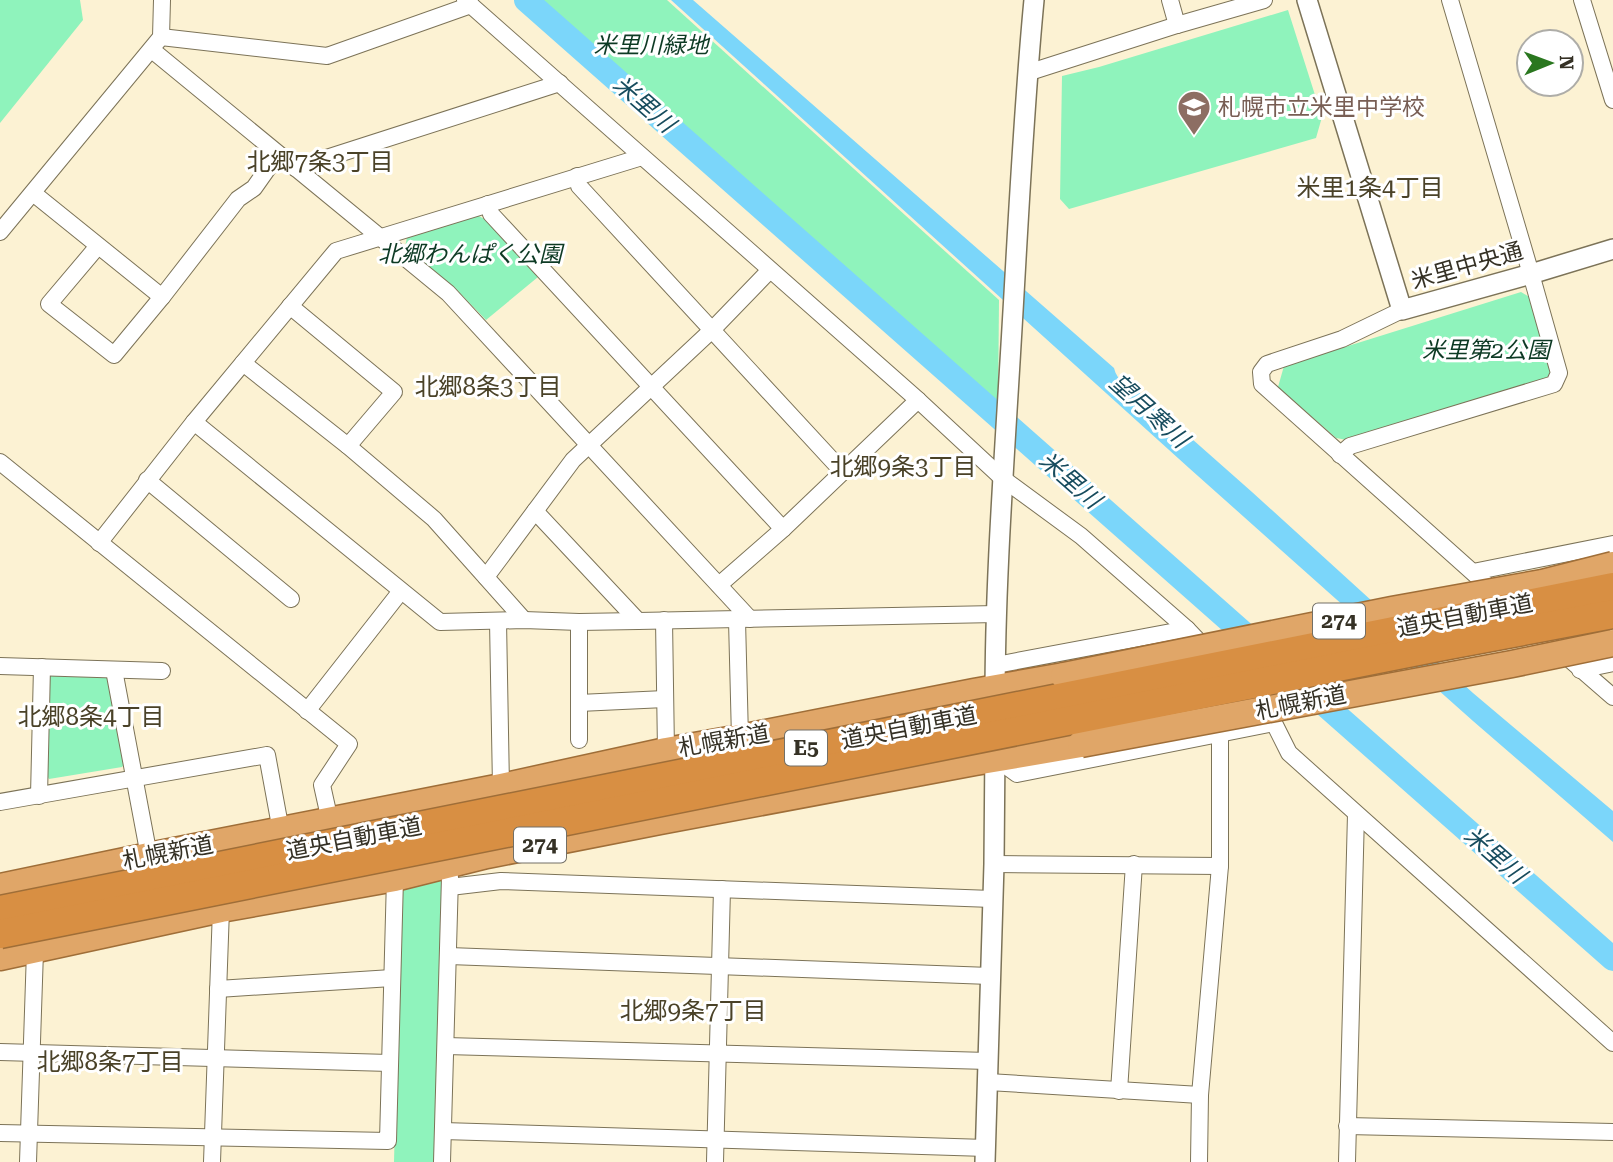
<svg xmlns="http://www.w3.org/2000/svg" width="1613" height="1162" font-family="'Roboto Serif','Noto Sans JP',serif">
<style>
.green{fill:#8ff3bc}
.water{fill:#7bd6fa}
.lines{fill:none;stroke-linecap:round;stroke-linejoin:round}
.river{stroke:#7bd6fa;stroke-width:24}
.minor-casing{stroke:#7c7358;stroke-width:18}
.tertiary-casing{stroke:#7c7358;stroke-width:22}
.trunk-casing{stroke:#9f6e38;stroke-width:29}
.minor{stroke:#fff;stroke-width:16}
.tertiary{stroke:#fff;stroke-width:19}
.trunk{stroke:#e0a668;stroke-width:26}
.trunk-bridge-casing{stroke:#9f6e38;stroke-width:29;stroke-linecap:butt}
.motorway-bridge-casing{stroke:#9f6e38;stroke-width:31;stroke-linecap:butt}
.trunk-bridge{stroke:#e0a668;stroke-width:26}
.motorway-bridge{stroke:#d88f43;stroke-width:28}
.labels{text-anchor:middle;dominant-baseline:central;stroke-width:6;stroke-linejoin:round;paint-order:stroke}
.shield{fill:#fff;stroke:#726f66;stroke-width:2}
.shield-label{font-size:21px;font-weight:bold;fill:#353125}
.park-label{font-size:23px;font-style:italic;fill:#0d3a24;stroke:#fff}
.education-label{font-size:23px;fill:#785e54;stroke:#fff;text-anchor:start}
.street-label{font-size:23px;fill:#353125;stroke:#fff}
.water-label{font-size:24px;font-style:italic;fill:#174c5e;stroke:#fff}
.neighbourhood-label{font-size:24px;fill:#4a4228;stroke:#fff}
</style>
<rect width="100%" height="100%" fill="#fcf2d3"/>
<!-- green -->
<g class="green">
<path d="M0,0H80L83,20L0,123Z"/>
<path d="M534,0H667L999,300L998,407Z"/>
<path d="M1288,10L1322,117L1316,138L1069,209L1060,199L1062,76L1099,67Z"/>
<path d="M477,215L486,220L538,277L486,320L453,286L405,247L407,237Z"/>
<path d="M1521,292L1531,298L1552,371L1547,379L1347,440L1336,438L1278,387L1284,366Z"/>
<path d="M55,672L110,674L126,762L122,767L49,779L44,770L47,678Z"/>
<path d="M444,875L438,1162H394L401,880Z"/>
</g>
<!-- water -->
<path class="water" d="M671,0H693L1114,368C1117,381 1129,389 1140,393L1252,492L1473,693L1613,811V842L1473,721L1189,468Z"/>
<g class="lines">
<!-- river -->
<path class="river" d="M526,0L1613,959"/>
<defs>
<g id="minor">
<path d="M465,0L918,400L1002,478L1081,536L1187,629L1208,651"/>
<path d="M1170,0L1177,25"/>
<path d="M1582,0L1613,100"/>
<path d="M161,37L327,56L471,5"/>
<path d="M152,50L448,293L750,619"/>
<path d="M1027,73L1177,25L1264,0"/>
<path d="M295,168L560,83"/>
<path d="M577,176L579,186L843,472"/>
<path d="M33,193L162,297L238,199L254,188L278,154"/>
<path d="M488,204L491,214L783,529"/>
<path d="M0,232L161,37L162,0"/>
<path d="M98,246L49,304L114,355L162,297"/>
<path d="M290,306L394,392L348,446"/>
<path d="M1402,310L1342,339L1267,364L1261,372L1262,384L1497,594"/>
<path d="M243,363L348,446L434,519L524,620"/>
<path d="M194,422L440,622L524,620L579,622L638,621L997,614"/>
<path d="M1340,455L1350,446L1554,384L1559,373L1531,274L1450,0"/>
<path d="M0,462L349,744L322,785L330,821"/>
<path d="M147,480L291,599"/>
<path d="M535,511L638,621"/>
<path d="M99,543L194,422L336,251L642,157"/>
<path d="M1473,572L1613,544"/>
<path d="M486,577L573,460L712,330L770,270"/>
<path d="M719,585L783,529L918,400"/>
<path d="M664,620L666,751"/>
<path d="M737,620L740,738"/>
<path d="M498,621L501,787"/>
<path d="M579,622V740"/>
<path d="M1560,651L1613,697"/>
<path d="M996,665L1187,629"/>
<path d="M0,666L162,671"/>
<path d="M114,670L149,856"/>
<path d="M1580,670L1613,663"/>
<path d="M579,703L665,699"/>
<path d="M1259,706L1274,723L1289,753L1613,1043"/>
<path d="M307,711L401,591"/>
<path d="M995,758L1017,774L1274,723"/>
<path d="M39,796L42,667"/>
<path d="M0,802L267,755L281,831"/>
<path d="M994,864L1220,866"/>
<path d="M450,887L501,881L992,899"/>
<path d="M449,956L990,976"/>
<path d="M218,989L392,978"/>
<path d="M446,1046L988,1061"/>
<path d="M0,1052L390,1063"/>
<path d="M988,1082L1200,1095"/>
<path d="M1119,1091L1134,864"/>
<path d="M1347,1126L1613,1132"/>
<path d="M443,1131L986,1148"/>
<path d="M0,1133L388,1141L395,878"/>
<path d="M28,1162L35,951"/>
<path d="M212,1162L221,909"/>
<path d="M442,1162L450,877"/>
<path d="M715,1162L722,889"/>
<path d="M1199,1162L1200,1095L1220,866V735"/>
<path d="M1347,1162L1356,814"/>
</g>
<g id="tertiary">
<path d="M1307,0L1402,310L1531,274L1613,249"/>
<path d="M995,701C995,582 1004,464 1011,345C1018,230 1023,115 1034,0"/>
<path d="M985,1162L994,864L995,745"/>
</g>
<g id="trunk">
<path d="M0,887L149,856L501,787L666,751L740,738L974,692L1064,676"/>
<path d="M0,957L221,909L395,878L487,855L660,821L975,762L1081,744"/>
</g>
</defs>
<!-- minor casing -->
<use href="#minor" class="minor-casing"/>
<!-- tertiary casing -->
<use href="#tertiary" class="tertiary-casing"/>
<!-- trunk casing -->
<use href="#trunk" class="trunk-casing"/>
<!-- minor -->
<use href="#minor" class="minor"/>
<!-- tertiary -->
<use href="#tertiary" class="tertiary"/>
<!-- trunk -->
<use href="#trunk" class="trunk"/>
<defs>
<g id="trunk-bridge">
<path d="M1064,676L1392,610L1542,583L1613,565"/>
<path d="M1081,744L1512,664L1613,643"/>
</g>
<g id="motorway-bridge">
<path d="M0,910L1613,587"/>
<path d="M0,934L1438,647L1613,614"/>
</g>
</defs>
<!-- trunk-bridge casing -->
<use href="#trunk-bridge" class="trunk-bridge-casing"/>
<!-- motorway-bridge casing -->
<use href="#motorway-bridge" class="motorway-bridge-casing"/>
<!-- trunk-bridge -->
<use href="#trunk-bridge" class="trunk-bridge"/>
<!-- motorway-bridge -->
<use href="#motorway-bridge" class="motorway-bridge"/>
</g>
<!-- icons -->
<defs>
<symbol id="school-pin" viewBox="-11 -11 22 30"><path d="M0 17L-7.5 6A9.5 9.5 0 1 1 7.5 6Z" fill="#8d6e63" stroke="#fff"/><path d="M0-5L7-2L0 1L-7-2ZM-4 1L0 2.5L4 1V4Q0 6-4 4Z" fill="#fff"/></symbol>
</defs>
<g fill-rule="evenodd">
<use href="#school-pin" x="1175" y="88" width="38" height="52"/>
</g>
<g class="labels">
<!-- shield labels -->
<g class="shield">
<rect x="1313" y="603.5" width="52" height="35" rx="5"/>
<rect x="785" y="730.5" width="42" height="35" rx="5"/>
<rect x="514" y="827.5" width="52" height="35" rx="5"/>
</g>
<g class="shield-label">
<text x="1339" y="621">274</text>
<text x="806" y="748">E5</text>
<text x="540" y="845">274</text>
</g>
<!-- park labels -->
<g class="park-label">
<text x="651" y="45">米里川緑地</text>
<text x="470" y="254">北郷わんぱく公園</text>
<text x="1486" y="350">米里第2公園</text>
</g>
<!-- education labels -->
<g class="education-label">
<text x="1218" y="107">札幌市立米里中学校</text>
</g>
<!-- street labels -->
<g class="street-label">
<text transform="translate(1467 266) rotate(-16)">米里中央通</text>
<text transform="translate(1465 616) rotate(-11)">道央自動車道</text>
<text transform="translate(1301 703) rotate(-11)">札幌新道</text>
<text transform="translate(909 728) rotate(-11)">道央自動車道</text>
<text transform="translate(724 741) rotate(-10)">札幌新道</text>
<text transform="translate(354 839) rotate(-11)">道央自動車道</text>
<text transform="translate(168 853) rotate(-11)">札幌新道</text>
</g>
<!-- water labels -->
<g class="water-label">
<text transform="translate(644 104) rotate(41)">米里川</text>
<text transform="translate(1149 411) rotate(42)">望月寒川</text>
<text transform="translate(1070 480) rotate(41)">米里川</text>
<text transform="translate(1495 855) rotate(41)">米里川</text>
</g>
<!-- neighbourhood labels -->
<g class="neighbourhood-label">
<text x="320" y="162">北郷7条3丁目</text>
<text x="1370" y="188">米里1条4丁目</text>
<text x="488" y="387">北郷8条3丁目</text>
<text x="903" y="467">北郷9条3丁目</text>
<text x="91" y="717">北郷8条4丁目</text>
<text x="693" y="1011">北郷9条7丁目</text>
<text x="110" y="1062">北郷8条7丁目</text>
</g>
</g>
<!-- north arrow -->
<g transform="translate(1550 63) rotate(89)"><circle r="33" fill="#ffffff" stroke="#aeada8" stroke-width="2"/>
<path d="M0-5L12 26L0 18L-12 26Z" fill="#2a771f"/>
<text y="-10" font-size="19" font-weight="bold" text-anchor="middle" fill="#353125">N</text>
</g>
</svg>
